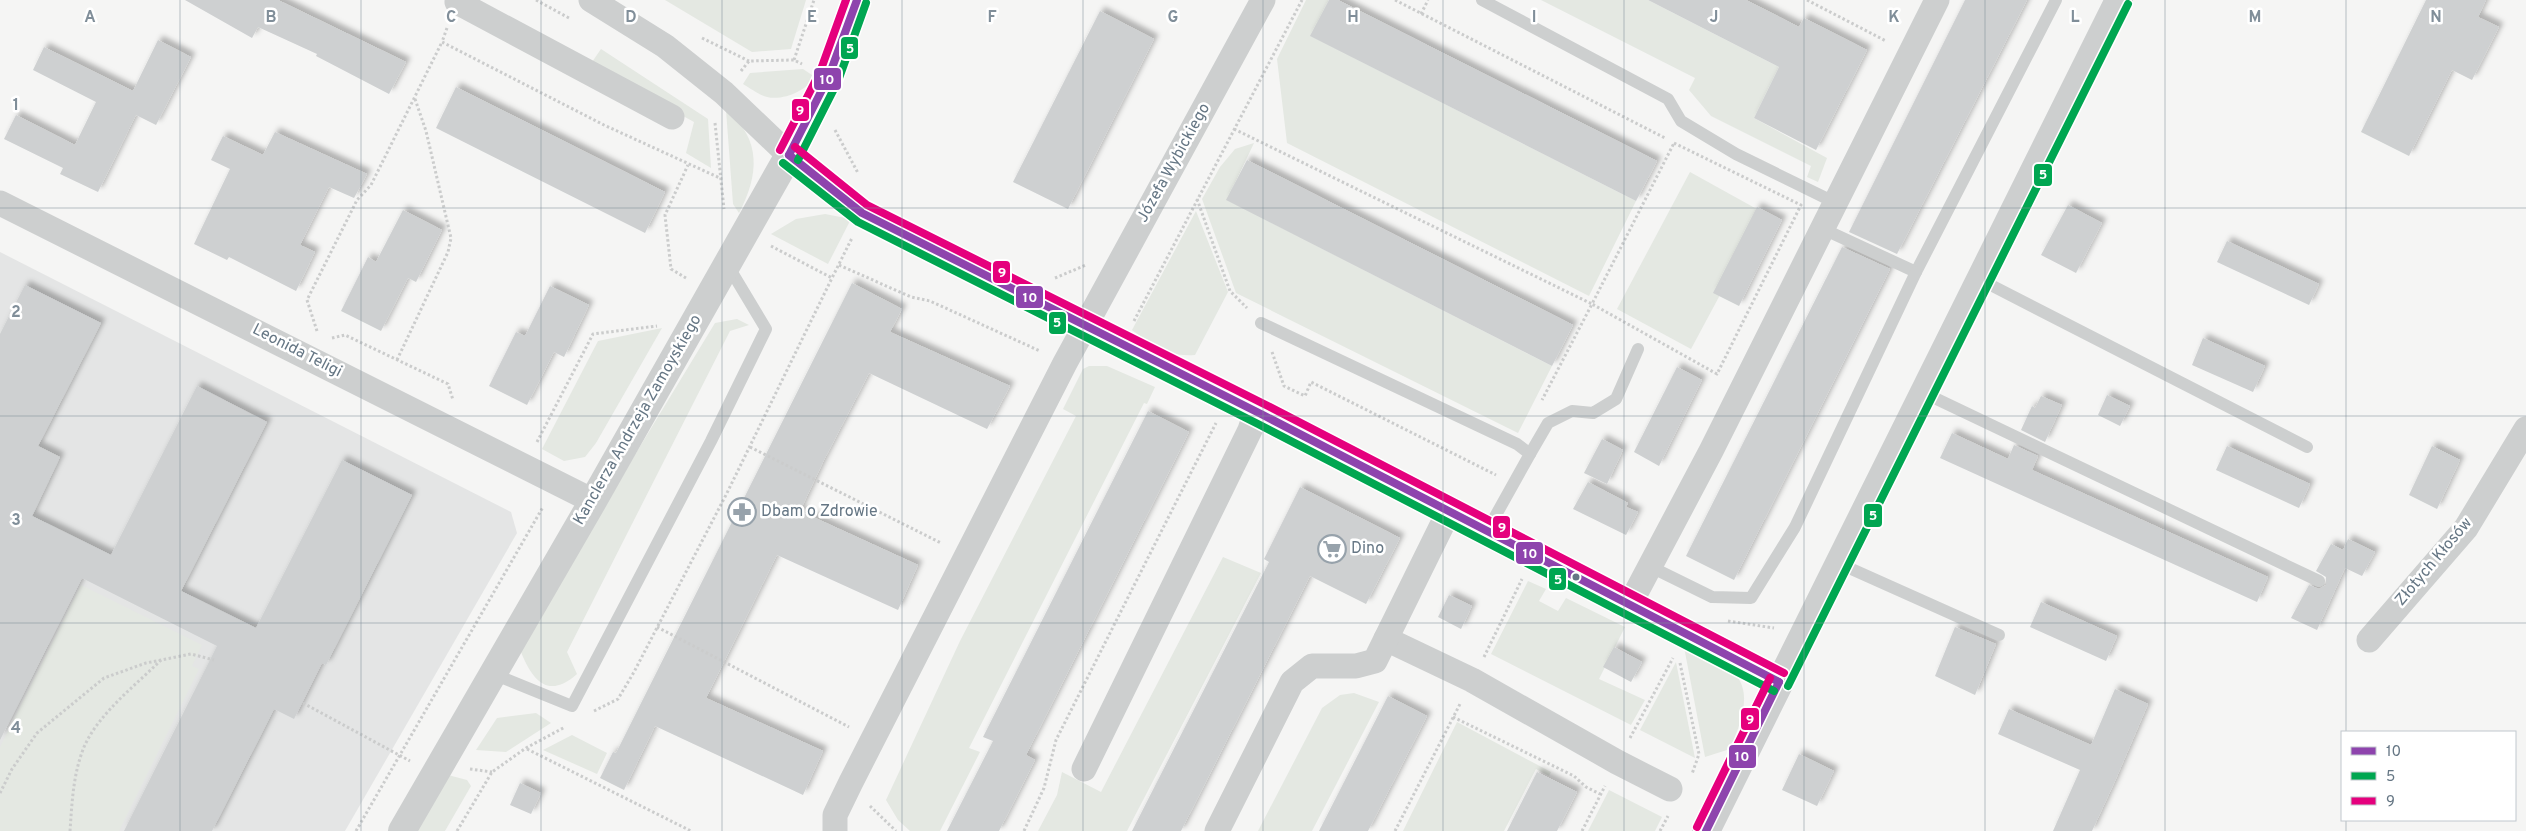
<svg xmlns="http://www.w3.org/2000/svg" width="2526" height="831" font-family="Overpass,sans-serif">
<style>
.built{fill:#e4e5e5}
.green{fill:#e4e8e2}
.building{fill:#ced0d1;filter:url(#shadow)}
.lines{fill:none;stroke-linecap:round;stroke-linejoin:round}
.path{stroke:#cbcccc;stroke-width:3;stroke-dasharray:2.5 2.5;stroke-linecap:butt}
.service{stroke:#cdcfcf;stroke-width:12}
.minor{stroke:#cdcfcf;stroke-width:25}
.tertiary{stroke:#cdcfcf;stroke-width:28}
.bus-1-casing{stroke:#fff;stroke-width:11}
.bus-2-casing{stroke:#fff;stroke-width:11}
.bus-3-casing{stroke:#fff;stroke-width:11}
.bus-1{stroke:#8e44ad;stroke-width:8}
.bus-2{stroke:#00a651;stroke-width:8}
.bus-3{stroke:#e5007d;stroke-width:8}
.grid{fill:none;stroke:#808e99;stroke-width:1;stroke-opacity:0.55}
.bus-dot{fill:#657684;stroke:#fff;stroke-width:2}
.labels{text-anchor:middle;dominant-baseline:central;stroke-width:5;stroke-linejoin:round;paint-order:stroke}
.street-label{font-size:16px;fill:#657684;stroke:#fff}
.poi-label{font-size:16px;fill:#657684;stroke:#fff;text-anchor:start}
.grid-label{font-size:16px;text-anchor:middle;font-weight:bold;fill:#808e99;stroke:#fff;stroke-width:5;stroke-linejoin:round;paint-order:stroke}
.line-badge{stroke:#fff;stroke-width:2}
.badge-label{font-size:14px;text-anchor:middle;font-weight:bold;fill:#fff}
</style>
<defs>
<filter id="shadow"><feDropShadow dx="4.5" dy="-4.5" stdDeviation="2.5" flood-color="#0004"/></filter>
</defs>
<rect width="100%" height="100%" fill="#f5f5f4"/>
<!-- built -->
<path class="built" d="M0,252L511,512L517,533L345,831H0Z"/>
<!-- green -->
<g class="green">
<path d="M665,0H806L791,49L752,52Z"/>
<path d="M1306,0H1329L1311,36L1636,201L1589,296L1287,143L1277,59Z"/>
<path d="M1541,0H1648L1779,67L1754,118L1827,158L1818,182L1807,177L1811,166L1711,116L1689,90L1695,78Z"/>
<path d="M601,49L708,119L711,168L686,153L694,122L590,65Z"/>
<path d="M803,69L815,77C807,90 784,101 767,97C759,95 750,88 743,84L750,73Z"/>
<path d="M726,110C762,139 759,175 739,213L733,204Z"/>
<path d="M1254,143L1227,200L1552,366L1518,433L1236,293L1202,199L1220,167L1235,149Z"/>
<path d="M1690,172L1764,213L1691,349L1617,309Z"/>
<path d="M1196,211L1228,292L1195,355C1167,357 1154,346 1132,330Z"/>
<path d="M825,214L851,219L828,264L771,234L796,219Z"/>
<path d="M737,319L749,325L730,331L567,652L577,674C549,699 533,682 521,652L633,458L715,323Z"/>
<path d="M662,328L596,443L585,457L564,461L542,449L598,341Z"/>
<path d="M1089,366H1107L1155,387L1147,404L1144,403L969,748L980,752L940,831H910L898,820L886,800L960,641L1076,416L1063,409L1083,369Z"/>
<path d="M1223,557L1261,573L1127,831H1038L1057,795L1062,772L1101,792Z"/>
<path d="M1528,581L1546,589L1539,601L1558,611L1566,598L1625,627L1599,679L1645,700L1631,725L1491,654Z"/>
<path d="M81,585L202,645L192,666L199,669L119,831H0V747Z"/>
<path d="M1684,647C1698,654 1721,662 1733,672C1755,692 1739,727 1730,749L1705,757Z"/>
<path d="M1676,662L1695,758L1640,730Z"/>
<path d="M1354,693L1379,702L1312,831H1258L1322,708L1340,695Z"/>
<path d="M536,713L551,723L506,752L476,750L497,718Z"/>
<path d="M1457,722L1551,772L1549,776L1536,769L1504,831H1403Z"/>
<path d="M572,735L607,753L597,774L543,750Z"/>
<path d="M448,775L467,780L471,786L445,831H415Z"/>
<path d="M1609,790L1662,817L1655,831H1588Z"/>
</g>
<!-- building -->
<g class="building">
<path d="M185,0H278L406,62L389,94L316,56L317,54L258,27L252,38Z"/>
<path d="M1329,0H1338L1657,161L1636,201L1310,36Z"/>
<path d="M1648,0H1746L1799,27L1804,18L1867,50L1816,150L1754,118L1779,67Z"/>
<path d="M1965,0H2027L1897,254L1849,232Z"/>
<path d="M2426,0H2486L2478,17L2499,27L2472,80L2452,70L2409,156L2361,132Z"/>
<path d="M1100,11L1154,39L1068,209L1013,182Z"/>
<path d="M158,40L191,57L156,125L136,115L98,192L60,174L63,168L4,139L16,115L75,145L96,102L33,70L44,47L133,91Z"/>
<path d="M456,87L665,192L645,233L436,128Z"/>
<path d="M275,132L367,174L354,198L329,187L300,245L315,252L296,291L229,257L227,260L194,244L230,169L211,160L223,136L263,155Z"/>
<path d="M1247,160L1573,325L1552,366L1226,200Z"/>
<path d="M2068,205L2102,223L2076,273L2041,255Z"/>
<path d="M1757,207L1782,220L1739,306L1713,293Z"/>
<path d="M403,210L442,230L416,282L408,278L381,331L341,311L368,257L376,262Z"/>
<path d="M2227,241L2319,284L2309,305L2217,262Z"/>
<path d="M1842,247L1890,269L1734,580L1686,556Z"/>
<path d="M852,283L902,309L890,332L1010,386L987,429L869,373L824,460L800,511L918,565L898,610L777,555L706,698L823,751L803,795L655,726L624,790L600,778L613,752L616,753Z"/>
<path d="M25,285L101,323L38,446L60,457L32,516L111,555L197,386L267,422L181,591L256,628L342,460L412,495L326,665L322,663L294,719L274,709L212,831H124L217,646L82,578L0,740V334Z"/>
<path d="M550,286L589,305L564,357L554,352L527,405L489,386L516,332L525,336Z"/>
<path d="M2203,338L2265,366L2253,392L2192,365Z"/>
<path d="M1677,367L1702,380L1659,466L1634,452Z"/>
<path d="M2107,395L2130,406L2120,426L2098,415Z"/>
<path d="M2041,396L2062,405L2045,442L2021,430L2032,406L2035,408Z"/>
<path d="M1148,411L1189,432L1026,755L1035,760L999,831H947L993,741L983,737Z"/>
<path d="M1952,433L2008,459L2014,445L2038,456L2032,470L2268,577L2257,602L1940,458Z"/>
<path d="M1602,439L1623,450L1607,484L1584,473Z"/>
<path d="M2227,446L2310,484L2299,508L2216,470Z"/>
<path d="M2432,446L2460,460L2437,509L2409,495Z"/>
<path d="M1588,482L1628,503L1626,507L1638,512L1626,535L1573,509Z"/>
<path d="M1300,487L1400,538L1366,604L1310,576L1181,831H1132L1269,562L1264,559Z"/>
<path d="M2348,539L2375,552L2362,576L2345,568L2317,630L2291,618L2309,585L2319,589L2326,585V577L2316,571L2331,544L2343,550Z"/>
<path d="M1449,595L1472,606L1461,629L1438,617Z"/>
<path d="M2041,602L2117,636L2106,661L2030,627Z"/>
<path d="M1955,627L1996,644L1975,695L1935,676Z"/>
<path d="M1614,647L1642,662L1631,682L1603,667Z"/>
<path d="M2115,689L2148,704L2115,781L2092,831H2053L2080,770L1998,734L2009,709L2091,745Z"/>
<path d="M1388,696L1427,716L1368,831H1319Z"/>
<path d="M1799,754L1834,771L1817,806L1782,790Z"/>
<path d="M1537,772L1577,792L1557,831H1507Z"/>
<path d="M520,783L541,793L531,814L510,805Z"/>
</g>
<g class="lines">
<!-- path -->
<g class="path">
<path d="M536,0L569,18"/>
<path d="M1395,0L1665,138"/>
<path d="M1807,0L1886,41"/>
<path d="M1421,14L1428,0"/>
<path d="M447,28L442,42L604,125L722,179"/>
<path d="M702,38L749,61"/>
<path d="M794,60L814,0"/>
<path d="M741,71L749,61L794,60L802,64"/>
<path d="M715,123L724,209"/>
<path d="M1234,129L1592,304L1542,400"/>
<path d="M835,130L858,173"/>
<path d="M1674,143L1801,205L1717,374L1592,304Z"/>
<path d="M1197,199L1230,291L1247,308"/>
<path d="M771,246L832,278L852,238"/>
<path d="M839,265L911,297L930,301L1040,351"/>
<path d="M686,278L671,269L665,215L688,165"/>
<path d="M1055,278L1086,265"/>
<path d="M1134,321L1302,0"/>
<path d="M317,331L307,300L357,200L371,185L442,42"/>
<path d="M332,338L345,335L448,384L453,400"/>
<path d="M1272,352L1284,386L1305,396L1311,382L1496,475"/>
<path d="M397,360L448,252L451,238L426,131L415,99"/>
<path d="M537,442L593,334L657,326"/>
<path d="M750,447L941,543"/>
<path d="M1728,621L1774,628"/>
<path d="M657,627L849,727"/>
<path d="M1484,657L1522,579"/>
<path d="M1680,663L1699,754L1692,774"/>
<path d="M303,703L410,761"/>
<path d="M594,711L618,699L634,672L727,493L832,278"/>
<path d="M1453,717L1574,776L1586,787L1600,794"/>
<path d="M1630,738L1673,658"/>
<path d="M527,749L691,831"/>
<path d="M470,769L492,772"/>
<path d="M0,793L12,769L37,733L104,678L146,663L191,654L214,660"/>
<path d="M870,806L896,831"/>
<path d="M70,831C72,803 73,774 84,747C99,713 135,686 161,660"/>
<path d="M356,831L543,507"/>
<path d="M457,831L492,772L526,748L565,727"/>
<path d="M1024,831L1044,788L1056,740L1216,423"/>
<path d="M1395,831L1460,704"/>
<path d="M1582,831L1605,786"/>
<path d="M1660,831L1668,816"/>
</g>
<!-- service -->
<g class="service">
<path d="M1482,0L1668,99L1681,121L1736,154L1834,202"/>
<path d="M1821,228L1916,272L2056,0"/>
<path d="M1979,279L2307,447"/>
<path d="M1261,323L1517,444L1530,454L1487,531"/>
<path d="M1922,392L2319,581"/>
<path d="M1530,454L1548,423L1572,411L1593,413L1616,399L1638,349"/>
<path d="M1838,563L1999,635"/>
<path d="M1649,566L1712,597L1751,598L1795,527L1916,272"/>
<path d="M493,674L572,706L711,441L766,329L727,264"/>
</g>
<!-- minor -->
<g class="minor">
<path d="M458,0L457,2L672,117"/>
<path d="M591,0L665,46L724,93L789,155L862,213L1263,415L1779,682"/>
<path d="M0,203L593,501"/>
<path d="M1630,604L1711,451L1937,0"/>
<path d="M1386,639L1472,680L1617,762L1670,789"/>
<path d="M2369,640L2466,528L2526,429"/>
<path d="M1084,769L1250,430L1256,412"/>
<path d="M835,831V815L851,782L1065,363L1263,0"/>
<path d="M1217,831L1292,682L1312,666H1356L1375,661L1449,511"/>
</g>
<!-- tertiary -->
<g class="tertiary">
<path d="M402,831L593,501L789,155L829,76L857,0"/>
<path d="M1706,831L2119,0"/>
</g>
<defs>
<g id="bus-1">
<path d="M789,155L862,213L1263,415L1779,682"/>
<path d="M789,155L829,76L857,0"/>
<path d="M1706,831L1779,682"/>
</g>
<g id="bus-2">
<path d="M798,160L838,81L866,3"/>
<path d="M783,163L858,222L1258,424L1774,691"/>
<path d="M1788,686L2128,4"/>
</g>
<g id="bus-3">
<path d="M795,147L867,205L1268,406L1784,673"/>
<path d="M780,150L820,72L846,0"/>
<path d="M1697,827L1770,678"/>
</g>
</defs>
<!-- bus-1 casing -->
<use href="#bus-1" class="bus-1-casing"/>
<!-- bus-2 casing -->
<use href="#bus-2" class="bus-2-casing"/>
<!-- bus-3 casing -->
<use href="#bus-3" class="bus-3-casing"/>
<!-- bus-1 -->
<use href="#bus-1" class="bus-1"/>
<!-- bus-2 -->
<use href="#bus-2" class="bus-2"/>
<!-- bus-3 -->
<use href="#bus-3" class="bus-3"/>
</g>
<!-- grid -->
<path class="grid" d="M180,0V831M361,0V831M541,0V831M722,0V831M902,0V831M1083,0V831M1263,0V831M1443,0V831M1624,0V831M1804,0V831M1985,0V831M2165,0V831M2346,0V732M0,208H2526M0,416H2526M0,623H2526M2346,820V831"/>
<!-- icons -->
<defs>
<symbol id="pharmacy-ring" viewBox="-11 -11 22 22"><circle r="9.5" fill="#fff" stroke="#97a2ab" stroke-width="1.5"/><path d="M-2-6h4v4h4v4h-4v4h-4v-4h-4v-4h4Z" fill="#97a2ab"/></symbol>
<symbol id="supermarket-ring" viewBox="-11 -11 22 22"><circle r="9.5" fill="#fff" stroke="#97a2ab" stroke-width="1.5"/><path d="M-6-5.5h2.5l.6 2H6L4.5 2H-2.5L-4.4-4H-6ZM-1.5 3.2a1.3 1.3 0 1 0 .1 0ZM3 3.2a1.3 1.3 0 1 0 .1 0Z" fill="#97a2ab"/></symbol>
</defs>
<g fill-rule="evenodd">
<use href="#pharmacy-ring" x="726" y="496" width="32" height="32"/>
<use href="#supermarket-ring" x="1316" y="533" width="32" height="32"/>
</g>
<!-- markers -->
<circle class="bus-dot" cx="1576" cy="577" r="4.5"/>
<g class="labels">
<!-- street labels -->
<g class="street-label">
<text transform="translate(1174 163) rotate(-61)">Józefa Wybickiego</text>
<text transform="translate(297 351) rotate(27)">Leonida Teligi</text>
<text transform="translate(638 420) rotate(-60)">Kanclerza Andrzeja Zamoyskiego</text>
<text transform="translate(2434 562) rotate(-50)">Złotych Kłosów</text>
</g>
<!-- poi labels -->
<g class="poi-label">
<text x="761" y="512">Dbam o Zdrowie</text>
<text x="1351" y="549">Dino</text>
</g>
</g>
<g class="grid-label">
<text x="90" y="22">A</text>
<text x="271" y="22">B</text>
<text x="451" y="22">C</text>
<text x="631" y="22">D</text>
<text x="812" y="22">E</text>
<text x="992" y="22">F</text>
<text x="1173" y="22">G</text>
<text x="1353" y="22">H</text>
<text x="1534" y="22">I</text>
<text x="1714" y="22">J</text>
<text x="1894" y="22">K</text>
<text x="2075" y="22">L</text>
<text x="2255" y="22">M</text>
<text x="2436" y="22">N</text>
<text x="16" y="110">1</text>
<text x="16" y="317">2</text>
<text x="16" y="525">3</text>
<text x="16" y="733">4</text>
</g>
<g class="line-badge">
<rect x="840" y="36" width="19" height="24" rx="5" fill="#00a651"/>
<rect x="813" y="67" width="29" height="24" rx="5" fill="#8e44ad"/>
<rect x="791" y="98" width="19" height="24" rx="5" fill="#e5007d"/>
<rect x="2033" y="163" width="20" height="24" rx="5" fill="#00a651"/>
<rect x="992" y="260" width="19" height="24" rx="5" fill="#e5007d"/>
<rect x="1015" y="285" width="29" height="24" rx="5" fill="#8e44ad"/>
<rect x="1048" y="311" width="19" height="24" rx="5" fill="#00a651"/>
<rect x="1863" y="503" width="20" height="25" rx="5" fill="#00a651"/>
<rect x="1492" y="515" width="19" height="24" rx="5" fill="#e5007d"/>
<rect x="1515" y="541" width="29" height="24" rx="5" fill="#8e44ad"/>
<rect x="1548" y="567" width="19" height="24" rx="5" fill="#00a651"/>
<rect x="1740" y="707" width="20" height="24" rx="5" fill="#e5007d"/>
<rect x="1728" y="744" width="29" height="25" rx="5" fill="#8e44ad"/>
</g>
<g class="badge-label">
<text x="850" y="53">5</text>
<text x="827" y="84">10</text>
<text x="800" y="115">9</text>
<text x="2043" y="179">5</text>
<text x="1002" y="277">9</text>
<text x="1030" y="302">10</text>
<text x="1057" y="327">5</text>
<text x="1873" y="520">5</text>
<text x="1502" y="532">9</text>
<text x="1530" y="558">10</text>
<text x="1558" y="584">5</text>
<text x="1750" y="724">9</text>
<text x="1742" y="761">10</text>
</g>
<!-- legend -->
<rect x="2341" y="731" width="175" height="90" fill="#ffffff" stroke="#c1c8ce"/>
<rect x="2351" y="747" width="25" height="8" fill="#8e44ad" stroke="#c1c8ce"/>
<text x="2386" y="756" font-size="15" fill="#657684">10</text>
<rect x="2351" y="772" width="25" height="8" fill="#00a651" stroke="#c1c8ce"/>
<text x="2386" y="781" font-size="15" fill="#657684">5</text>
<rect x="2351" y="797" width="25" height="8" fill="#e5007d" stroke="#c1c8ce"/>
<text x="2386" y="806" font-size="15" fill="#657684">9</text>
</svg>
